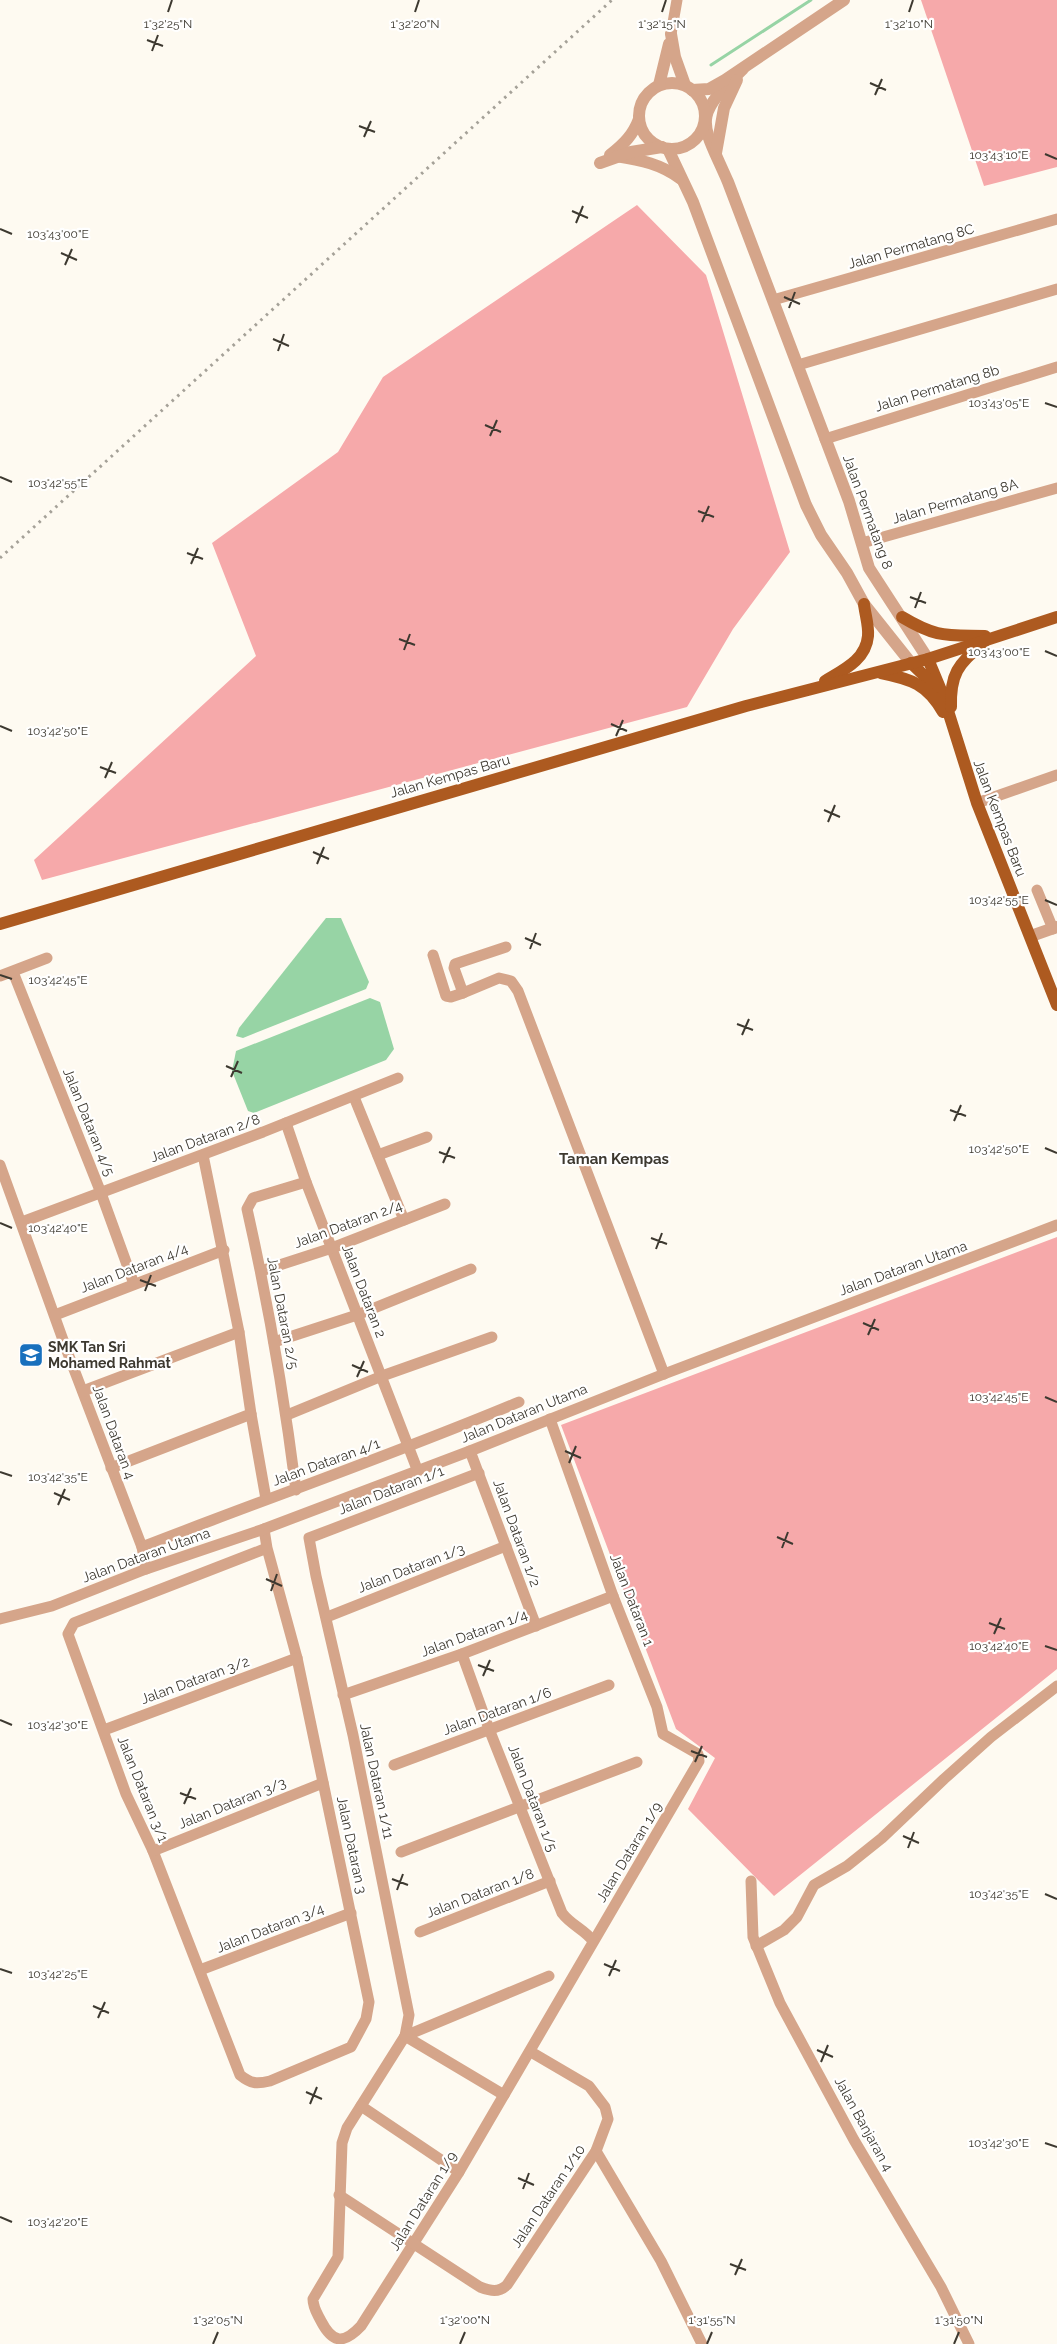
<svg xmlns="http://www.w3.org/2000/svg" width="1057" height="2344" font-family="Raleway,sans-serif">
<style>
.forest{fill:#f6a9aa}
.water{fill:#97d4a5}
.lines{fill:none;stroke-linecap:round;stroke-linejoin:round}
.stream{stroke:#97d4a5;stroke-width:3}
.minor{stroke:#d5a58a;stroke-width:11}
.tertiary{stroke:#d5a58a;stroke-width:12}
.primary{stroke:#ad5a20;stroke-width:12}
.rail{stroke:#a5a198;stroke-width:3;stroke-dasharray:2.5 5;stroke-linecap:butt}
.ticks{fill:none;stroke:#3d3930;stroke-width:2}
.labels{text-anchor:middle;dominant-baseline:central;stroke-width:4.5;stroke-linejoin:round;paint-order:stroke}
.street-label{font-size:14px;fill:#3d3930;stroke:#fff}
.poi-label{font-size:14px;font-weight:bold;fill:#3d3930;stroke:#fff;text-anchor:start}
.neighbourhood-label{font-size:15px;font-weight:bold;fill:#3d3930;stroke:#fff}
.ticks-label{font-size:12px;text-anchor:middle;fill:#3d3930;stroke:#fff;stroke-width:4.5;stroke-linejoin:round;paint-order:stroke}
</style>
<rect width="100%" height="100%" fill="#fefaf1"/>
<!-- forest -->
<g class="forest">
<path d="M921,0H1057V167L984,186Z"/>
<path d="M637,205L706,275L790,552L733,629L687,707L42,880L34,860L256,656L212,543L338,452L383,377Z"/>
<path d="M1057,1237V1669L774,1896L688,1809L715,1758L676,1729L561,1425Z"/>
</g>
<!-- water -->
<g class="water">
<path d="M326,918H341L369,982L366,989L243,1038L236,1036L239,1028Z"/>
<path d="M370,998L380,1002L394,1049L386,1060L254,1113L248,1111L232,1071L236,1051Z"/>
</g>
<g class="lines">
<!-- stream -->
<path class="stream" d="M711,65L811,0"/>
<!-- minor -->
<g class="minor">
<path d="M671,34L677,0"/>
<path d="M773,300L1057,219"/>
<path d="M798,365L1057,289"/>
<path d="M825,439L1057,367"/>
<path d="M862,543L1057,488"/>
<path d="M977,803L1057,775"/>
<path d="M1037,890L1053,929"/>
<path d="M506,947L455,964L454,968L463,993L499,978L511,981L518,991L664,1374"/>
<path d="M433,955L446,996L451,997L463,993"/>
<path d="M13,972L101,1193L134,1284"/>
<path d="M0,976L47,958"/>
<path d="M354,1097L404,1220"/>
<path d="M286,1123L306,1182L417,1469"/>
<path d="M203,1155L239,1332L251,1414L266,1499"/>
<path d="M378,1155L427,1137"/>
<path d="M0,1165L67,1351L142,1547L146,1569"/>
<path d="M22,1222L263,1132L398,1078"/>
<path d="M261,1271L332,1248L445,1204"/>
<path d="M55,1315L224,1250"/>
<path d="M274,1342L357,1315L471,1269"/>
<path d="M83,1391L239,1332"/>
<path d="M287,1415L382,1376L492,1337"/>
<path d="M470,1451L536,1626"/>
<path d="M111,1468L251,1414"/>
<path d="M479,1473L309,1538L316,1576L353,1735L409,2015L405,2036L347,2128L342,2143L338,2257L313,2299C313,2308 317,2313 321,2321C333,2344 344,2344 361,2326L459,2172L699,1761L698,1754L663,1734L657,1707L613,1596L550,1419"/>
<path d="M296,1490C284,1395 268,1302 247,1209L253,1198L306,1182"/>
<path d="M264,1529L267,1548L297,1658L369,2002L366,2019L351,2047L270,2081C257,2084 251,2084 240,2075L153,1851L126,1794L68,1634L74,1623L267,1548"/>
<path d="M142,1547C268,1498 395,1454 519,1402"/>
<path d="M327,1617L506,1546"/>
<path d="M0,1619L52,1606L146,1569L264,1529L470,1451L664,1374L1057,1225"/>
<path d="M462,1654L489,1729L562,1913C571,1925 585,1930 593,1941"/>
<path d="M343,1695L462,1654L613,1596"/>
<path d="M104,1730L297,1658"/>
<path d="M394,1765L609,1685"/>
<path d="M153,1851L323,1783"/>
<path d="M401,1852L637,1762"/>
<path d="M751,1881L753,1937L780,2003L854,2140L941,2287L969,2344"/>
<path d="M420,1932L550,1881"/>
<path d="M756,1946L784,1930L797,1917L814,1885L847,1866L882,1838L944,1779L991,1737L1057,1686"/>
<path d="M200,1970L351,1913"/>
<path d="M405,2036L549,1976"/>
<path d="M405,2036L504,2095"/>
<path d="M361,2106L459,2172"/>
<path d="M596,2151L661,2261L702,2344"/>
<path d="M339,2195L480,2287C491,2291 498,2293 507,2285L596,2151L608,2119L605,2107L589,2086L531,2052"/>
</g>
<!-- tertiary -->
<g class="tertiary">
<path d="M671,34L675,57L685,85"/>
<path d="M743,69C691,119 701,120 728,182L849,501L869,568L928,659"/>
<circle cx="672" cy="116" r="33"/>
<path d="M659,85L669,44"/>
<path d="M692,90L709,89L725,80L844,0"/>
<path d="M668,149L693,202L806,505L821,535L847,573L864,604L911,663"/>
<path d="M716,153L724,108L737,80"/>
<path d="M610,155C624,144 633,135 639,119"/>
<path d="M616,156C641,160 661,164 681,179"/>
<path d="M600,163L631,152L662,147"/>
<path d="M1031,936L1057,927"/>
</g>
<!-- primary -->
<g class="primary">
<path d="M902,617C937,638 946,635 985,636"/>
<path d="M928,659L943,695L977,803L1057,1005"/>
<path d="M911,663L936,687"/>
<path d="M881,673C911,679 927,684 943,712"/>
<path d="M825,681C843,670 866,660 868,636C869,626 865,614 864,604"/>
<path d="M951,707C950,675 958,663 983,644"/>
<path d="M0,924L746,706L928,659L1057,617"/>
</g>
<!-- rail -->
<path class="rail" d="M0,558L612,0"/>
</g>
<!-- ticks -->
<path class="ticks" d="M168,12L172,0M415,12L419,0M662,12L666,0M909,12L913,0M147,40L163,46M152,51L158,35M870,83L886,90M875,95L882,79M359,126L375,132M364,137L371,121M1045,154L1057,159M572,211L588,218M576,223L583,206M0,229L12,234M61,253L77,260M65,265L72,249M784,297L800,304M789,308L795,292M273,339L289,346M278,351L284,334M1045,403L1057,407M485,425L501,432M490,436L497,420M0,477L12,482M698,511L714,517M702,522L709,506M187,553L203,559M191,564L198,548M910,597L926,603M915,608L921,592M399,639L415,645M404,650L410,634M1045,651L1057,656M611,724L627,731M0,726L12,731M616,736L623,720M100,767L116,773M105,778L112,762M824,810L840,817M828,822L835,805M313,852L329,859M317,864L324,847M1045,900L1057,905M525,938L541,945M530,949L536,933M0,975L12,979M737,1024L753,1030M742,1035L749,1019M226,1066L242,1073M231,1077L238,1061M950,1110L966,1116M954,1121L961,1105M1045,1148L1057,1153M439,1152L455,1158M443,1163L450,1147M0,1223L12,1228M651,1238L667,1244M656,1249L662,1233M140,1280L156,1286M145,1291L151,1275M863,1323L879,1330M868,1335L875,1319M352,1365L368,1372M357,1377L364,1361M1045,1397L1057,1402M565,1451L581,1458M569,1463L576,1446M0,1472L12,1476M54,1493L70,1500M58,1505L65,1489M777,1537L793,1544M782,1548L788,1532M266,1579L282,1586M271,1591L277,1574M989,1623L1005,1629M994,1634L1001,1618M1045,1646L1057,1650M478,1665L494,1671M483,1676L490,1660M0,1720L12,1725M691,1751L707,1757M695,1762L702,1746M180,1793L196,1799M184,1804L191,1788M903,1836L919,1843M908,1848L914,1832M392,1879L408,1885M397,1890L403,1874M1045,1894L1057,1899M604,1964L620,1971M0,1969L12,1973M609,1976L616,1960M93,2006L109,2013M98,2018L105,2002M817,2050L833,2057M821,2062L828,2045M306,2092L322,2099M310,2104L317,2087M1045,2143L1057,2147M518,2178L534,2185M523,2189L529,2173M0,2217L12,2222M730,2264L746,2270M735,2275L742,2259M213,2344L218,2332M460,2344L465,2332M707,2344L712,2332M954,2344L959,2332"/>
<!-- icons -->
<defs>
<symbol id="school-square" viewBox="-11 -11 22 22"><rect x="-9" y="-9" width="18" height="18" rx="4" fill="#1870bd" stroke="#fff"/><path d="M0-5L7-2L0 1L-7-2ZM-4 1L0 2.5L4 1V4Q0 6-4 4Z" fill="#fff"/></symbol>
</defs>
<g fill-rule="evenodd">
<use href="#school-square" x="17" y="1341" width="28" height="28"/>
</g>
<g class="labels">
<!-- street labels -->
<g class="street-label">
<text transform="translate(911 246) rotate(-16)">Jalan Permatang 8C</text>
<text transform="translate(937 388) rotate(-17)">Jalan Permatang 8b</text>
<text transform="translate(955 501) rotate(-16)">Jalan Permatang 8A</text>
<text transform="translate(868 512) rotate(70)">Jalan Permatang 8</text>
<text transform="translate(450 776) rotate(-16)">Jalan Kempas Baru</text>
<text transform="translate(1000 818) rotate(69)">Jalan Kempas Baru</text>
<text transform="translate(89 1122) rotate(68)">Jalan Dataran 4/5</text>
<text transform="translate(205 1138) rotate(-20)">Jalan Dataran 2/8</text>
<text transform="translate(348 1224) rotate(-20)">Jalan Dataran 2/4</text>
<text transform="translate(134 1268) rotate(-21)">Jalan Dataran 4/4</text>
<text transform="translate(903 1268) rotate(-20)">Jalan Dataran Utama</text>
<text transform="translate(364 1291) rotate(69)">Jalan Dataran 2</text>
<text transform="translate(283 1313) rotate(79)">Jalan Dataran 2/5</text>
<text transform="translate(524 1413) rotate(-22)">Jalan Dataran Utama</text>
<text transform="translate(114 1432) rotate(70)">Jalan Dataran 4</text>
<text transform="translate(326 1462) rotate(-20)">Jalan Dataran 4/1</text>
<text transform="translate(391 1490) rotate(-21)">Jalan Dataran 1/1</text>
<text transform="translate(517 1533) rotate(70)">Jalan Dataran 1/2</text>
<text transform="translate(146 1555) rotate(-20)">Jalan Dataran Utama</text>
<text transform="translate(411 1568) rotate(-21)">Jalan Dataran 1/3</text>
<text transform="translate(632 1600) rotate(69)">Jalan Dataran 1</text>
<text transform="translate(474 1633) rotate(-20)">Jalan Dataran 1/4</text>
<text transform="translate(195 1680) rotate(-20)">Jalan Dataran 3/2</text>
<text transform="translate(497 1711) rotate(-20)">Jalan Dataran 1/6</text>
<text transform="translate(377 1781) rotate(78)">Jalan Dataran 1/11</text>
<text transform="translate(143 1789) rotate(68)">Jalan Dataran 3/1</text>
<text transform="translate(533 1798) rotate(69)">Jalan Dataran 1/5</text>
<text transform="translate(232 1803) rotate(-22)">Jalan Dataran 3/3</text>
<text transform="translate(352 1845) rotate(78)">Jalan Dataran 3</text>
<text transform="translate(629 1852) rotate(-59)">Jalan Dataran 1/9</text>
<text transform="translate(480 1893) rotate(-21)">Jalan Dataran 1/8</text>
<text transform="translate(270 1928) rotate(-21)">Jalan Dataran 3/4</text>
<text transform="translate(864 2124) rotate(61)">Jalan Banjaran 4</text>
<text transform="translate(548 2196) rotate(-56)">Jalan Dataran 1/10</text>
<text transform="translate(423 2201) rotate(-58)">Jalan Dataran 1/9</text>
</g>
<!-- poi labels -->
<g class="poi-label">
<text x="48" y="1347">SMK Tan Sri<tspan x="48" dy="16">Mohamed Rahmat</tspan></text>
</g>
<!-- neighbourhood labels -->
<g class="neighbourhood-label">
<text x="614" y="1159">Taman Kempas</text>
</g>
</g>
<g class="ticks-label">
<text x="168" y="28">1°32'25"N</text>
<text x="415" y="28">1°32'20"N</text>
<text x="662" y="28">1°32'15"N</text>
<text x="909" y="28">1°32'10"N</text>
<text x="999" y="159">103°43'10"E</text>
<text x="58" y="238">103°43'00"E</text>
<text x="999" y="407">103°43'05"E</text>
<text x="58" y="487">103°42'55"E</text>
<text x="999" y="656">103°43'00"E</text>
<text x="58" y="735">103°42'50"E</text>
<text x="999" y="904">103°42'55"E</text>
<text x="58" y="984">103°42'45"E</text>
<text x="999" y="1153">103°42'50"E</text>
<text x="58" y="1232">103°42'40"E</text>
<text x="999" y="1401">103°42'45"E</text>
<text x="58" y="1481">103°42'35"E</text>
<text x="999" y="1650">103°42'40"E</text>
<text x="58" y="1729">103°42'30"E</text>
<text x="999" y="1898">103°42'35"E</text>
<text x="58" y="1978">103°42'25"E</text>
<text x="999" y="2147">103°42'30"E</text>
<text x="58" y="2226">103°42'20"E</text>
<text x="218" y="2324">1°32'05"N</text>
<text x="465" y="2324">1°32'00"N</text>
<text x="712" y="2324">1°31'55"N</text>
<text x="959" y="2324">1°31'50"N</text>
</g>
</svg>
